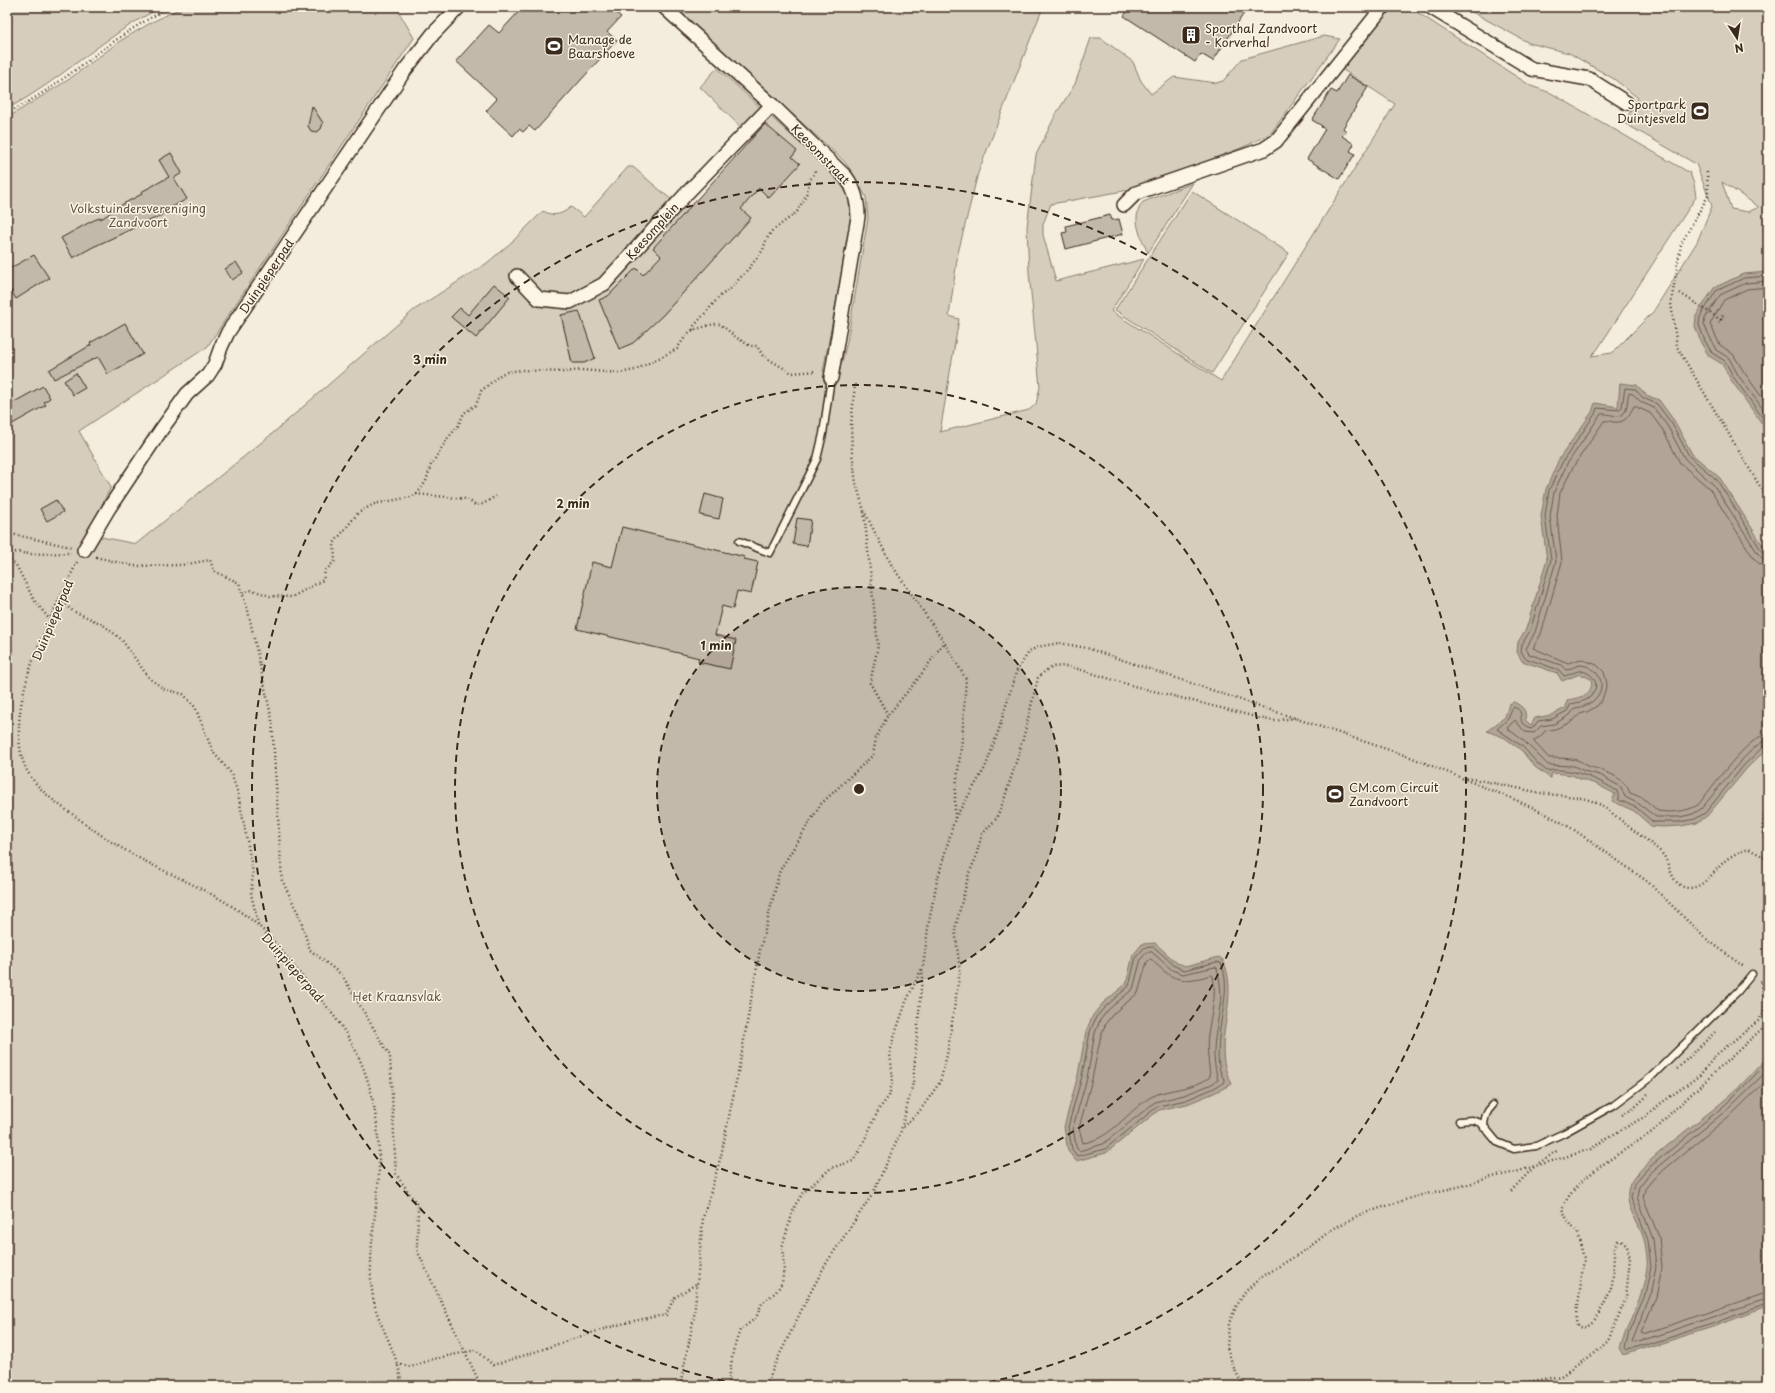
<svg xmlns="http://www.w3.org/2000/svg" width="1775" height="1393" font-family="'Playpen Sans',sans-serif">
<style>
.green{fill:#d6cdbd;stroke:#887c6e;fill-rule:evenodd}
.water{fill:#b0a596;stroke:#817466}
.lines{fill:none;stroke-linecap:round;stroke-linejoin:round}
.shore{stroke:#6a5b4e;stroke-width:1}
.building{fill:#c3b9aa;stroke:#3b2a1e}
.service-casing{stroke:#3b2a1e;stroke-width:9}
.minor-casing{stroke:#3b2a1e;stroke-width:16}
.path{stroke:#3b2a1e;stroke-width:2.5;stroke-dasharray:1 3;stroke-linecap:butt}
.service{stroke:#fcf5e5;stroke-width:6}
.minor{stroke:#fcf5e5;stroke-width:13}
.ring{fill:none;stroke:#3b2a1e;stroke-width:2;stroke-dasharray:7 5}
.labels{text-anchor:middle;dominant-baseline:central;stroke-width:3;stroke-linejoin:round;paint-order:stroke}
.poi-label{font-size:12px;fill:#3b2a1e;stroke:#fcf5e5;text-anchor:start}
.street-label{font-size:12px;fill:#3b2a1e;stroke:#fcf5e5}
.park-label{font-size:12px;fill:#625346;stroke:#fcf5e5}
.centre{fill:#3b2a1e;stroke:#fcf5e5;stroke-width:2}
.ring-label{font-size:12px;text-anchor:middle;font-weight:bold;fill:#3b2a1e;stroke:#fcf5e5;stroke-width:3;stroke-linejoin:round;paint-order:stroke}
</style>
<rect width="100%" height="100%" fill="#f4eddd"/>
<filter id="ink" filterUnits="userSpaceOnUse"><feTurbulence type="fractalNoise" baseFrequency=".025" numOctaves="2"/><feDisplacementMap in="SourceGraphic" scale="8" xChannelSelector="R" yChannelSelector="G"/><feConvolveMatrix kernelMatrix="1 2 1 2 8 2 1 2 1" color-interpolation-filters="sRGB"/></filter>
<g filter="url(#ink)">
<!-- green -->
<g class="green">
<path d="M7,7H162C106,34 62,80 7,109Z"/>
<path d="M183,7H396L414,38L207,347L79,431L111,487L87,534L136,544L273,433L414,310L487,263L513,241L543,211C554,217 561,215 571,207L584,217L628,167H633L680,207L713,209L766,152L700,87L717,68L813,155L837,180L848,194L853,214L823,371L826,374L838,377L847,342L868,218L866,197L854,175L845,162L675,7H1043L978,173L958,253L949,316L959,319L940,432L1029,410L1036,404L1040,387L1029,272L1027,227L1036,155L1056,114L1075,84L1091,38H1101L1133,62L1141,81L1151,94L1174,77L1216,83L1223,81L1242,59L1324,36L1340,39L1271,133L1246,146L1140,188L1051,204L1043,224V235L1056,281L1144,259L1111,311L1221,381L1395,104L1340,68L1390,7H1409L1531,86L1551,93L1690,173L1694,184L1696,197L1597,350L1591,356L1612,353L1653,312L1697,242L1712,206L1696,164L1624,123L1638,98L1614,79L1569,53L1529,43L1463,7H1768V1386H7V118L68,80L120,41L152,22ZM1722,182L1759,207L1748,212L1731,209Z"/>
<path d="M1193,183L1148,253C1141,237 1130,218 1143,202Z"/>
<path d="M1192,191L1289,253L1212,373L1115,310Z"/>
</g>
<!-- water -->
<g class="water">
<path d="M1768,272V432L1731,380L1722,364L1709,356L1701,343L1695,326L1696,316L1714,288L1743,274Z"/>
<path d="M1620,383L1637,385L1646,395L1659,400L1675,422L1692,454L1720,478L1767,552L1768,748L1748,767L1707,816L1697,823L1681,826L1663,827L1651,826L1634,811L1612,801L1615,794L1596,784L1580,779L1572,775L1552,773L1550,778L1535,767L1520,749L1505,738L1487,731L1505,717L1509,704L1514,702C1523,707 1527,710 1525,720L1531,725L1535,718L1551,715L1566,708L1567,700C1579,698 1595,695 1591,679L1580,674L1562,681L1557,673L1522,661L1517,652L1518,642L1526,629L1547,560L1541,516L1546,489L1559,459L1592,412L1595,403L1618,407Z"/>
<path d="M1155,943L1177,963L1186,966L1219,957L1223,960C1242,1002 1208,1043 1232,1084L1214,1093L1187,1104L1159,1110L1106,1153L1076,1161L1068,1151L1064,1127L1078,1075L1086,1031L1093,1015L1103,1003L1126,984L1133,955L1142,944Z"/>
<path d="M1766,1058H1768V1306L1719,1325L1624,1355L1620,1348C1628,1322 1644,1296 1647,1268C1648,1260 1646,1251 1645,1244C1641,1222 1621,1206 1630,1184C1638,1165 1702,1119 1721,1103C1737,1090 1752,1074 1766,1058Z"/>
</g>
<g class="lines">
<!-- shore -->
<g class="shore">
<path d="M1768,276L1744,278L1716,291L1700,317L1699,325L1705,341L1712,353L1725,361L1734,378L1768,425"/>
<path d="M1768,281L1746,283L1720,295L1705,318L1704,324L1716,350L1729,358L1738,375L1768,416"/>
<path d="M1768,287L1747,289L1724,300L1710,324L1720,345L1733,354L1744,372L1768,406"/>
<path d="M1768,555L1763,553L1717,480L1689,456L1672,424L1657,404L1643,398L1635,389L1625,388L1622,407L1620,410L1597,408L1595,414L1563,461L1549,490L1545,516L1551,560L1530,631L1522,644L1521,651L1525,658L1559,670L1564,676C1569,675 1577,670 1582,671C1594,674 1601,685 1591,696C1586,702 1578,702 1571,704L1567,711L1552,719L1538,721L1532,729L1528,728L1522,723C1519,715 1524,710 1513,707L1508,719L1497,729L1522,746L1538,764L1547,771C1569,766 1598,779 1617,791L1619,800L1637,808L1653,822H1680L1695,819L1705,813L1745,764L1764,746L1768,745"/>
<path d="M1768,560L1763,559L1759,555L1713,484L1685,459L1668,427L1654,408L1641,402L1633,394L1629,393C1627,398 1628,404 1626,409C1622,422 1609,412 1601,414L1567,464L1554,492L1550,516L1556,561L1535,632L1526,649L1529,654L1561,665L1566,670C1571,669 1576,665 1581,665C1599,667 1608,686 1595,699C1590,705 1582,707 1575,708L1570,715L1554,724L1541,726L1534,733L1525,732L1515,720L1507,728L1525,742L1548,765L1574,766L1584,771L1600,775L1621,787L1625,797L1639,804L1656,817H1680L1693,814L1701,809C1713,796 1752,741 1768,740"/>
<path d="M1768,566L1761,565L1755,560L1709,488L1680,463L1663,430L1650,413L1634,406C1629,415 1626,424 1613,422C1610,421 1607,420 1604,421L1573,467L1560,493L1557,516L1562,562L1541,634L1533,648L1568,663L1581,659L1597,665L1604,672L1607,684L1602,700L1597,706L1587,712L1580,714L1574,720L1567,724L1555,729L1545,731L1540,737L1534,740V742L1549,758C1557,758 1569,758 1577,760C1581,761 1584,764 1588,766C1604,771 1624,776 1630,793L1643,798L1658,811C1671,813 1686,812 1698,805C1711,789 1748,735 1768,734"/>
<path d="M1154,947L1175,966L1184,970L1217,962L1221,963C1231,987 1221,1012 1219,1037C1218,1048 1217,1063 1221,1074C1223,1077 1224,1079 1225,1082L1212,1089L1186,1100L1158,1106L1105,1149L1077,1156L1072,1149L1068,1127L1082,1076L1090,1032L1096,1017L1106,1006L1129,986L1136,957L1144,948Z"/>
<path d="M1152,952L1172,970L1183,974L1215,967L1217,968C1220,980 1222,994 1220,1006C1216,1036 1210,1050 1218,1080L1210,1085L1184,1095L1155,1102L1103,1144L1079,1151L1076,1147L1073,1127L1087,1078L1095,1033L1100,1020L1109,1009L1133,989L1141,959L1146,953Z"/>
<path d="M1151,959C1173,981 1180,984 1211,975L1213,976C1217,996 1211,1014 1208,1034C1206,1049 1209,1063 1210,1077C1194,1090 1167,1088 1151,1097C1127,1111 1112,1139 1083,1143L1079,1128L1092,1079L1101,1035L1106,1023L1114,1013L1138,993L1147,962Z"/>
<path d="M1768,1062L1725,1105L1646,1170L1634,1184L1631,1198L1648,1240L1651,1267L1645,1295L1629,1332L1625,1348L1627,1350L1637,1348L1718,1322L1768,1303"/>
<path d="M1768,1070L1729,1108L1649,1174L1639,1187L1637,1197L1653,1239L1656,1267L1650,1296L1632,1342L1636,1343L1768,1298"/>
<path d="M1768,1079L1733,1113L1654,1178L1645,1189L1643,1197L1659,1237L1662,1268L1656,1297L1641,1333L1644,1334L1768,1292"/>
</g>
</g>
<!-- building -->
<g class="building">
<path d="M523,7H610L621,17L607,32L617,40L535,131L529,126L523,132L519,129L513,136L486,111L497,99L456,61L489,25L499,33Z"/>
<path d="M1130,7H1248L1213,61L1201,54L1195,62L1124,16Z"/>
<path d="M1348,75L1368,87L1343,128L1346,131L1342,136L1354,144L1350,151L1355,154L1339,179L1307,159L1325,129L1321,127L1322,126L1312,120L1331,90L1337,93Z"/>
<path d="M312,106L323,123L321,129L317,132L311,131L308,126Z"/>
<path d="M765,124L797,151L792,157L800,164L769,198L759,188L741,209L751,218L663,315L633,343L619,349L599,300L608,296L636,268L643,275L661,256L653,248Z"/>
<path d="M171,153L182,173L174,178L187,199L161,213L162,215L93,247L73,258L61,238L90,222L101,217V219L123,204L142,194L141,192L169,177L159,160Z"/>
<path d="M1110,215L1112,220L1119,219L1123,234L1066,249L1062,233L1067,232L1066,226Z"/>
<path d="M34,255L49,278L16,299L7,284V270Z"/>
<path d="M236,262L243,273L232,280L225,269Z"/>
<path d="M494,284L510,297L476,338L451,317L460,308L468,315Z"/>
<path d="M579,311L595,358L584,363H572L561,315Z"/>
<path d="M125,323L143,354L108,374L98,357L54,379L49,370L91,345L90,343Z"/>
<path d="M76,373L85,388L73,395L64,381Z"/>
<path d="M43,386L50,398L44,402L46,405L7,427V406Z"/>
<path d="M705,494L723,499L719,519L700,515Z"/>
<path d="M56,500L63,512L47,521L40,509Z"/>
<path d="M797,518L811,520L807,546L793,544Z"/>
<path d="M622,527L745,557L744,559L758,562L751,594L737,591L733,609L722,606L715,635L736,640L730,669L698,662L699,658L687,655L577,629L592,562L612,567Z"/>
</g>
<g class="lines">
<defs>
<g id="service">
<path d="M739,541L770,553L817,459L823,434L831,378"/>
<path d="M1459,1121L1472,1120L1478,1122L1482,1124L1497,1142L1514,1149L1536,1146L1564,1133L1614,1105L1651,1077L1738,991L1752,974"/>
<path d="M1484,1128C1484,1118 1486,1112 1493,1105"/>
</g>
<g id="minor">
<path d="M664,7L772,105L846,177C855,189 858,202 858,217L831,378"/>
<path d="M1430,7L1532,69L1589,79L1627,103"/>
<path d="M1124,205L1136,193L1264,149L1276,141L1383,7"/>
<path d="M517,276L539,299L570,302L604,284L687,193L772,105"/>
<path d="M84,550L109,508L161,430L187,394L208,375L215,364L221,347L228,332L405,70L433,34L459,7"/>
</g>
</defs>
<!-- service casing -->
<use href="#service" class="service-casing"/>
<!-- minor casing -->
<use href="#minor" class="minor-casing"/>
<!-- path -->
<g class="path">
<path d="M7,113C66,85 112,34 172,7"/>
<path d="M1707,172L1708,196L1681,244L1671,303L1677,347L1768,500"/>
<path d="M1680,293L1721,320L1718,324"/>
<path d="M1721,320L1724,313"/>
<path d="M693,330L694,326L720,296L730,289L750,267L763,250L766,240L772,231L797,212L806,195L810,180L814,174L815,168"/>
<path d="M855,384L851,425L852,453L856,483L864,511L891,564L944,642L966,679L962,740L955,794V818"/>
<path d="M416,494L467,499L475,505L483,504L496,496"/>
<path d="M864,512L878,646L870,683L888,715"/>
<path d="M7,533L71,547"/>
<path d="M7,551L30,554L71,553"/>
<path d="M96,557L133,566L181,565L210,560L214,571L239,583L248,611L272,720L282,880L298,913L310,950L342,975L390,1056L396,1174L418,1206L417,1250L481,1386"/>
<path d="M7,558L16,565L34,600L50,620"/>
<path d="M77,562C52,616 9,691 21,753C26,782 52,800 75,816C91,828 107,840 125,850C165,874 211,889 249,918C268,932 282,952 297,970C322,1001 350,1031 364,1070C375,1099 379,1133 379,1164C379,1198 371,1231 371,1265C370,1280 372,1295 376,1310C382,1330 404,1367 400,1386"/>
<path d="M243,593L252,590L270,596L292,597L323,580L325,571L335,561L334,543L358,513L374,504L411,497L418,493L426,481L431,465L448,438L458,426L464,413L476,405L481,391L501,374L507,372L521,370L563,372L582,370L619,373L635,370L677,349L687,334L693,330L714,324H720L737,338L750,346H757L763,356L792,373L817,371"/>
<path d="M59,600L73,611L102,624L122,640L149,678L164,689L183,694L195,707L213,752L231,773L238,793L253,872L251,894L259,927"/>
<path d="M1466,778C1491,782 1516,788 1541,793C1557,796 1576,795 1592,801C1604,805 1616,817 1627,825C1636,833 1658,847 1664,856C1671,868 1672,887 1689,888C1705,888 1716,868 1727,859C1734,854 1741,851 1749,849L1768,859"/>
<path d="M1768,810L1764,816L1762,831L1765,837L1768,838"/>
<path d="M1760,981L1768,986"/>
<path d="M1677,1069L1715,1032"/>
<path d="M1622,1115L1634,1108L1648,1095"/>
<path d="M903,1127L919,1112L940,1082L947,1055L960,971L955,929L969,873L975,860L982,834L996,819L1004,800L1022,743L1038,678L1045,671L1053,667L1064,666L1075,668L1130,685L1264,719L1274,721L1295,718"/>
<path d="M1539,1163L1558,1150"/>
<path d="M1511,1191L1535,1166"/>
<path d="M397,1364L411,1367L433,1359L476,1350L493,1365C550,1349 607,1323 666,1315L674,1298L696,1284"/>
<path d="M680,1386L694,1317L703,1218L721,1156L740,1062L760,950L780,870L821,804L873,755L876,738L888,715L918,679L944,642"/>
<path d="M728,1386L733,1351L740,1330L756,1318L762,1303L776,1292L782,1283L784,1268L782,1247L795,1205L804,1192L831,1168L853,1161L859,1152L879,1109L889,1096L893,1079L890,1053L893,1040L906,1002L922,968"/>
<path d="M766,1386L776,1362L809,1295L827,1262L872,1195L900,1134L913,1083L923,966L929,921L937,881L955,818L985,768L998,732L1016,672L1029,652L1037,647L1059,643L1087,648L1410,757L1518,801L1548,815L1573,829L1648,882L1704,937L1744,967"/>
<path d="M1243,1386L1233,1366L1227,1347L1229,1323L1236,1307L1245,1292L1260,1278L1307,1249L1331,1230L1359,1215L1417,1196L1462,1186L1492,1177L1516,1172L1591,1149L1607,1138L1646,1116L1660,1104L1689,1083L1700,1075L1716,1055L1758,1021C1770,1006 1762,998 1762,982"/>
<path d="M1506,1386L1561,1376L1595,1353L1608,1341L1626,1298L1630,1258L1627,1246L1621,1241H1618L1615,1247C1613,1259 1614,1272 1612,1284C1609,1297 1592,1334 1577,1325L1576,1322L1584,1258L1577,1233L1567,1219L1562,1209C1575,1175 1628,1150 1656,1129C1661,1125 1666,1118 1671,1113L1768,1023"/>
</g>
<!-- service -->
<use href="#service" class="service"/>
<!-- minor -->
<use href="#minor" class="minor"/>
</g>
</g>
<!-- distance rings -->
<circle cx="859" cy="789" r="202" fill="#3b2a1e" fill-opacity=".12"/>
<g class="ring">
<circle cx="859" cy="789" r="202"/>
<circle cx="859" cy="789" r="404"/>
<path d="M748 1386A607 607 0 1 1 970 1386"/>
</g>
<!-- icons -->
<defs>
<symbol id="building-square" viewBox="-11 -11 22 22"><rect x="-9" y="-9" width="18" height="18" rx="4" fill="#3b2a1e" stroke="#fcf5e5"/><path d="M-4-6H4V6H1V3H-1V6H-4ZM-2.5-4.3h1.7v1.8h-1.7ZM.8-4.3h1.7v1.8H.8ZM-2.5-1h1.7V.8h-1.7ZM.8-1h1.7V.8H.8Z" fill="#fff"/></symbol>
<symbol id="stadium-square" viewBox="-11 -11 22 22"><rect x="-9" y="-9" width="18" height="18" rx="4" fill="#3b2a1e" stroke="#fcf5e5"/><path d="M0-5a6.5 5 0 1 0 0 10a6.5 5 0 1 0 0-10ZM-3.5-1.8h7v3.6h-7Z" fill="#fff"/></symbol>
</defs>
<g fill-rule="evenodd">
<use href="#building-square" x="1180" y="24" width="22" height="22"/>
<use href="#stadium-square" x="543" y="35" width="22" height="22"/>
<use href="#stadium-square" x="1689" y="100" width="22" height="22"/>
<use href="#stadium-square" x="1324" y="783" width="22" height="22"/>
</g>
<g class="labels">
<!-- poi labels -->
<g class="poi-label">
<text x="1205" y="28">Sporthal Zandvoort<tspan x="1205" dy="14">- Korverhal</tspan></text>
<text x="568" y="39">Manage de<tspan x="568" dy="14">Baarshoeve</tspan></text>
<text x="1686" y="104" text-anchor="end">Sportpark<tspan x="1686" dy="14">Duintjesveld</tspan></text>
<text x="1349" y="787">CM.com Circuit<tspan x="1349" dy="14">Zandvoort</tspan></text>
</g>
<!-- street labels -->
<g class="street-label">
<text transform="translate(821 154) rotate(46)">Keesomstraat</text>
<text transform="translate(652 231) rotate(-48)">Keesomplein</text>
<text transform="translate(266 276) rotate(-56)">Duinpieperpad</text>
<text transform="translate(52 620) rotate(-67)">Duinpieperpad</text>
<text transform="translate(293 967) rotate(49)">Duinpieperpad</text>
</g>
<!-- park labels -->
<g class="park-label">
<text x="138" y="208">Volkstuindersvereniging<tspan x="138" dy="14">Zandvoort</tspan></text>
<text x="397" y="996">Het Kraansvlak</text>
</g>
</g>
<circle cx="859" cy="789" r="6" class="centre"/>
<g class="ring-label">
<text x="430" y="364">3 min</text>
<text x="573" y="508">2 min</text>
<text x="716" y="650">1 min</text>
</g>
<!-- margin -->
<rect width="1775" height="1393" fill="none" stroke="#fcf5e5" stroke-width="24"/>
<rect x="12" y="12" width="1751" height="1369" fill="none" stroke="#3b2a1e" stroke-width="1.5" filter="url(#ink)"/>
<!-- north arrow -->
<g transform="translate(1737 38) rotate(168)" stroke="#fcf5e5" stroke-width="3" paint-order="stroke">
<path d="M0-3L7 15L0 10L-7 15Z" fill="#3b2a1e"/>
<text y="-6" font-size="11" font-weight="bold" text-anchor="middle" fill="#3b2a1e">N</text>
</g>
</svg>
